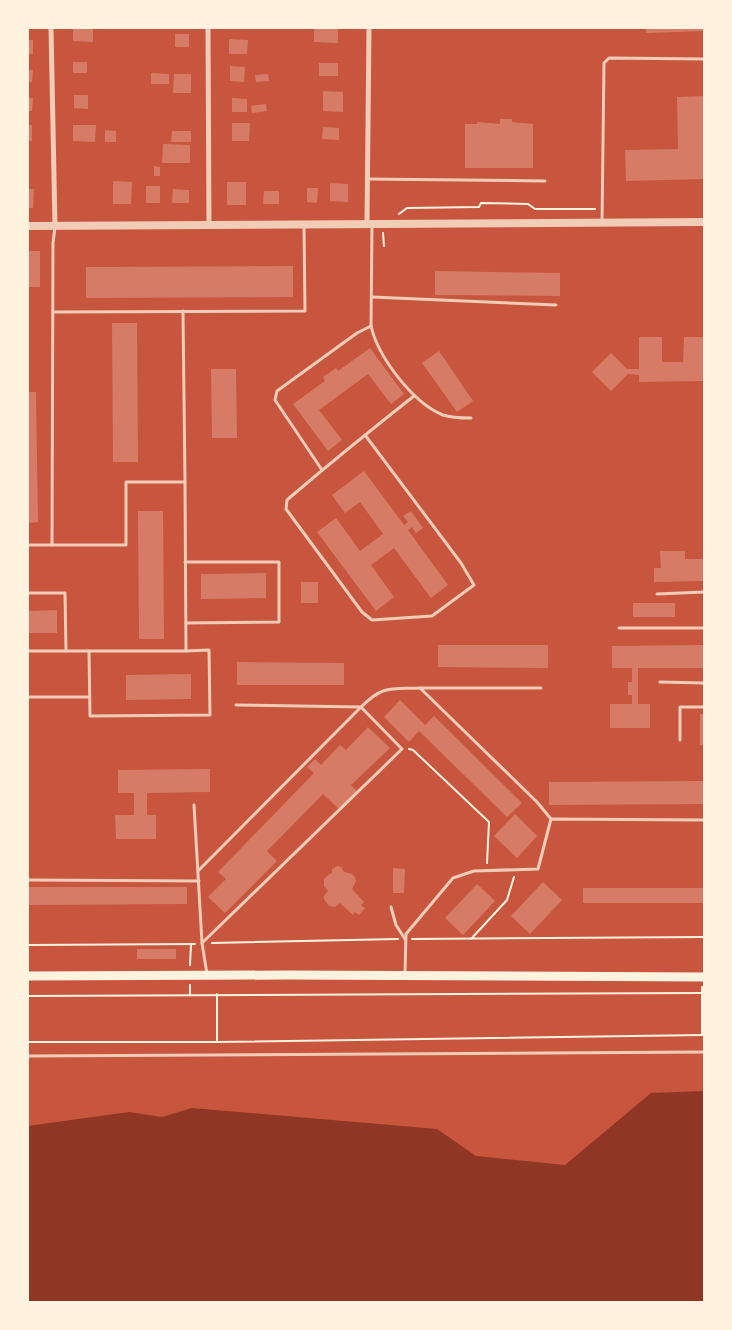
<svg xmlns="http://www.w3.org/2000/svg" width="732" height="1330" font-family="'Source Sans 3',sans-serif">
<style>
.water{fill:#8f3625}
.building{fill:#d67c66}
.lines{fill:none;stroke-linecap:round;stroke-linejoin:round}
.path{stroke:#fff3e0;stroke-width:2}
.service{stroke:#f1ccb7;stroke-width:3}
.minor{stroke:#f1ccb7;stroke-width:5}
.tertiary{stroke:#f1ccb7;stroke-width:8}
.secondary{stroke:#fff3e0;stroke-width:9}
</style>
<rect width="100%" height="100%" fill="#c8553d"/>
<!-- water -->
<path class="water" d="M704,1091V1302H28V1126L129,1112L162,1117L192,1108L437,1129L476,1156L565,1165L651,1093Z"/>
<!-- building -->
<g class="building">
<path d="M73,28H93V42L73,41Z"/>
<path d="M314,28H338V43L314,42Z"/>
<path d="M646,28H704V31L646,33Z"/>
<rect x="175" y="34" width="14" height="13"/>
<path d="M229,39L248,40L247,54H229Z"/>
<rect x="28" y="40" width="5" height="14"/>
<rect x="73" y="62" width="14" height="11"/>
<rect x="319" y="63" width="19" height="13"/>
<path d="M230,66L245,67L244,82L230,81Z"/>
<path d="M28,70H33L32,82H28Z"/>
<path d="M151,73L169,74V84H151Z"/>
<path d="M174,74H191V93H173Z"/>
<path d="M268,74L269,81L256,82L255,75Z"/>
<path d="M323,91L343,92V112L323,111Z"/>
<path d="M74,95H88V109L74,108Z"/>
<path d="M704,96V179L626,181L625,150L678,149L677,97Z"/>
<path d="M28,98H33L32,111H28Z"/>
<path d="M232,98L247,99V112H232Z"/>
<path d="M266,104L267,111L252,113L251,106Z"/>
<path d="M500,119H512V122L533,124V168H465V124H477V122L500,124Z"/>
<path d="M232,123H250L249,141H232Z"/>
<rect x="28" y="125" width="4" height="16"/>
<path d="M73,125H96L95,142L73,141Z"/>
<path d="M323,127L339,128V140L322,139Z"/>
<path d="M105,130L116,131V142H105Z"/>
<path d="M172,131H191V142H171Z"/>
<path d="M163,144L190,145V163H162Z"/>
<path d="M154,166L160,167V176H154Z"/>
<path d="M113,181L132,182L131,204H113Z"/>
<rect x="227" y="182" width="19" height="23"/>
<path d="M330,183L348,184V202L330,201Z"/>
<rect x="146" y="186" width="14" height="17"/>
<path d="M307,188H318L317,203L307,202Z"/>
<path d="M28,189H34L33,208H28Z"/>
<path d="M173,189L189,190V203H172Z"/>
<path d="M264,191H279V204H263Z"/>
<rect x="28" y="251" width="12" height="36"/>
<path d="M293,266V297L86,298V267Z"/>
<path d="M435,271L560,273V296L435,295Z"/>
<path d="M112,323H137L138,462H113Z"/>
<path d="M639,337H662V362H683L684,337H704V381L639,382V375L628,374L611,391L592,372L611,353L627,369H639Z"/>
<path d="M370,348L404,394L391,404L368,374L319,410L342,440L328,451L293,404L325,381L323,377L336,368L338,371Z"/>
<path d="M439,351L473,401L457,412L422,363Z"/>
<path d="M211,369H236L237,438H212Z"/>
<path d="M28,392H36L38,522L28,523Z"/>
<path d="M364,471L404,525L408,522L403,516L411,511L423,528L416,533L412,527L408,530L448,585L431,598L394,548L371,565L394,597L376,611L317,532L336,518L360,551L383,534L360,502L345,513L332,495Z"/>
<path d="M138,511H163L164,639H139Z"/>
<path d="M660,551H685V559H704V581L654,582V568H661Z"/>
<path d="M266,573V598L201,599V574Z"/>
<rect x="301" y="582" width="17" height="21"/>
<rect x="633" y="603" width="42" height="14"/>
<path d="M57,610V633H28V611Z"/>
<path d="M438,645H548V668L438,667Z"/>
<path d="M704,645V668H638V704H650V728H610V704H632V695H628V682H632V668H612V646Z"/>
<path d="M237,662L344,663V685H237Z"/>
<path d="M191,674V699L126,700V675Z"/>
<path d="M400,700L425,725L434,716L522,803L507,817L419,731L409,742L384,717Z"/>
<rect x="700" y="714" width="4" height="31"/>
<path d="M368,727L390,748L351,785L357,791L339,809L323,794L267,851L277,861L225,913L208,897L226,879L218,872L314,773L307,767L315,759L321,765L340,745L346,750Z"/>
<path d="M210,769V792L147,793V815H156V839H116L115,815H134V793H118V770Z"/>
<path d="M704,781V804L549,805V782Z"/>
<path d="M515,814L537,836L517,858L494,836Z"/>
<path d="M338,866L341,867L344,872L352,874L355,877L356,881L352,889L364,902L361,905L365,908L359,915L355,912L353,915L340,903L335,907L329,906L324,899V896L328,891L324,886V879L329,874L332,873V869Z"/>
<path d="M393,868L405,869L404,893H393Z"/>
<path d="M543,882L562,900L530,934L511,916Z"/>
<path d="M477,884L495,901L463,935L445,918Z"/>
<path d="M28,887H187V904L28,905Z"/>
<rect x="583" y="888" width="121" height="15"/>
<rect x="137" y="949" width="39" height="10"/>
</g>
<g class="lines">
<!-- path -->
<g class="path">
<path d="M399,214L407,208L479,207L481,203L528,204L535,209H595"/>
<path d="M383,233L384,246"/>
<path d="M409,749L413,750L489,822L487,863"/>
<path d="M412,939L704,937"/>
<path d="M471,939L507,900L514,877"/>
<path d="M212,943L398,939"/>
<path d="M28,945L195,944"/>
<path d="M190,965L191,945"/>
<path d="M702,987V1034"/>
<path d="M190,995V985"/>
<path d="M28,996L704,993"/>
<path d="M28,1042H217L704,1035"/>
<path d="M217,1042V994"/>
</g>
<!-- service -->
<g class="service">
<path d="M367,179L545,181"/>
<path d="M602,223L604,63L609,58L704,59"/>
<path d="M372,224L371,326C378,357 413,403 443,415C452,418 461,418 471,418"/>
<path d="M372,297L556,305"/>
<path d="M183,311L185,482"/>
<path d="M53,312L305,311L304,225"/>
<path d="M365,435L461,563L474,585L432,616L372,620L362,612L286,509L287,500C329,464 371,430 414,396"/>
<path d="M322,470L275,400L277,391L357,333L371,326"/>
<path d="M28,545H126V482H185L186,651H66"/>
<path d="M52,545L53,243L55,227"/>
<path d="M185,562H279V622L186,623"/>
<path d="M28,593H65L66,651H28"/>
<path d="M657,594L704,592"/>
<path d="M619,628H704"/>
<path d="M89,651L90,716L210,715L209,650L186,651"/>
<path d="M660,682L704,683"/>
<path d="M541,688H420L537,802L551,819"/>
<path d="M28,697H89"/>
<path d="M236,705L361,707C383,685 390,689 420,688"/>
<path d="M680,740V707H704"/>
<path d="M194,805L202,943"/>
<path d="M198,871L361,707L402,749L202,943L207,974"/>
<path d="M28,880L199,881"/>
<path d="M391,907L396,925L405,939"/>
<path d="M405,974L406,934L453,878L474,871L538,869L551,819L704,820"/>
<path d="M28,1056L704,1052"/>
</g>
<!-- minor -->
<g class="minor">
<path d="M51,28L55,226"/>
<path d="M208,28L209,226"/>
<path d="M367,223L369,28"/>
</g>
<!-- tertiary -->
<path class="tertiary" d="M28,226L704,222"/>
<!-- secondary -->
<path class="secondary" d="M28,976L288,975L704,977"/>
</g>
<!-- border -->
<rect width="732" height="1330" fill="none" stroke="#fff3e0" stroke-width="58"/>
</svg>
